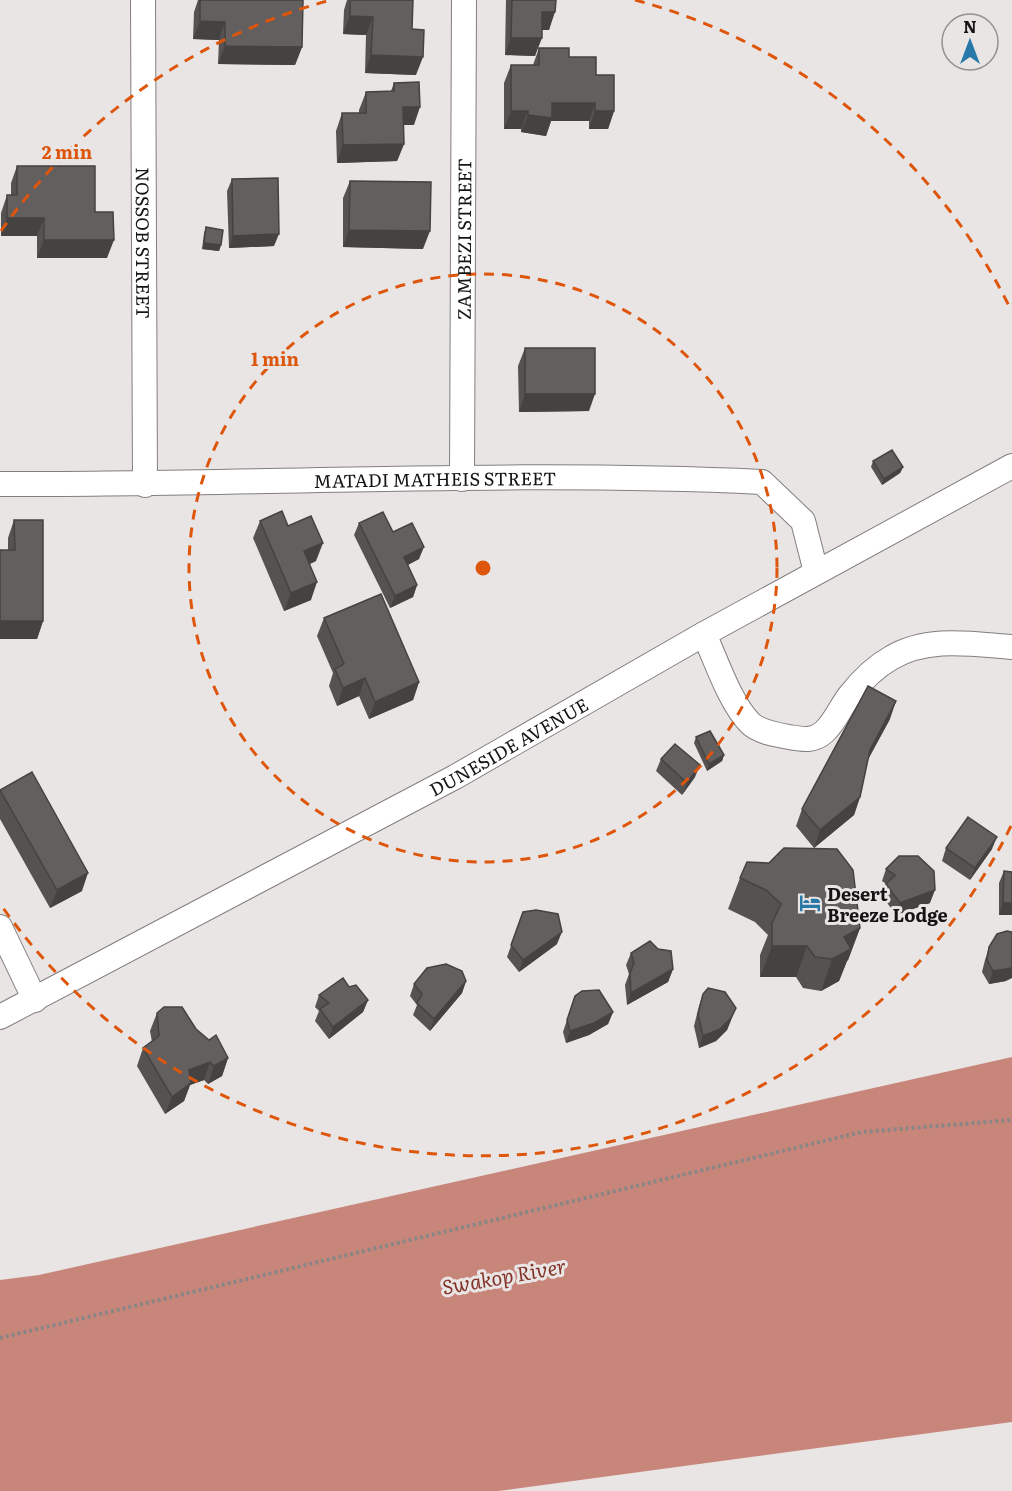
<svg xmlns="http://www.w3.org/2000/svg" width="1012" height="1491" font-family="Literata,serif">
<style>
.water{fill:#c8867b}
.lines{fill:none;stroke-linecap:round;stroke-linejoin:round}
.minor-casing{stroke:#837f7e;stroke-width:26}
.path{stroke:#898685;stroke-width:4;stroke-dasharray:3 3;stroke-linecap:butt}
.minor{stroke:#fff;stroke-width:24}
.wall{fill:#555251}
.shaded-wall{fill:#454242}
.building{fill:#635f5e;stroke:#454242;stroke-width:1.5}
.ring{fill:none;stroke:#dd560c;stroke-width:3;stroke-dasharray:10 8}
.labels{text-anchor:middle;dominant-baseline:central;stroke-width:6;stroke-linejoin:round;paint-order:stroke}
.street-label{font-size:18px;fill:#151313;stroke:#e9e5e4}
.poi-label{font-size:18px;font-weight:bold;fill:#151313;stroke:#e9e5e4;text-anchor:start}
.water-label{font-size:20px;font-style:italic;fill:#833328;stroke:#e9e5e4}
.centre{fill:#dd560c;stroke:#e9e5e4;stroke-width:3}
.ring-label{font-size:18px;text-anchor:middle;font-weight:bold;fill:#dd560c;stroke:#e9e5e4;stroke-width:6;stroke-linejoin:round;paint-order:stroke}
</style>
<rect width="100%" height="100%" fill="#e9e5e4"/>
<!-- water -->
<path class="water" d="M1012,1057V1422L498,1491H0V1280L39,1275Z"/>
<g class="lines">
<defs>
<g id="minor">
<path id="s1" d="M143,0L145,485"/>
<path id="s2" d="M462,479L464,0"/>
<path id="s3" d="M0,484C254,485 508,470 762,482L803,521L816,572"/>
<path d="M704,634C716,660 730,703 750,723C759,732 777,735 789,737C801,739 813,742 824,732C835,722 841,706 850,695C861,681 875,667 891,658C927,636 972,644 1012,647"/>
<path d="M0,927L35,1000"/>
<path id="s4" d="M0,1017L455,777L704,634L1012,466"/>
</g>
</defs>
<!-- minor casing -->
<use href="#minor" class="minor-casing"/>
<!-- path -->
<path class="path" d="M0,1338L862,1132L1012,1120"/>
<!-- minor -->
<use href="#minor" class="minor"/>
</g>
<!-- wall -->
<g class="wall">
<path d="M198,0H303L302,47L295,65L218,64L219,40L193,39L194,12Z"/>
<path d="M347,0H413L412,29L416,75L365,73L366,35L343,34L344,10Z"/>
<path d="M506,0H556L549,30H542L535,56L505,55Z"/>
<path d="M539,48L569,57L596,75L614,111L608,129H589V121H551L546,136L521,132V129H504V83L511,65H533Z"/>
<path d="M394,83L414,125H403L404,144L397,161L337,163L336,131L342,113H359V110L366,92L391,91Z"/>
<path d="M17,166L95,212L107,258H37V236H1V213L7,195H11V183Z"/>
<path d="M232,179L274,246L229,248L227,191Z"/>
<path d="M350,181L423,249L343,247V198Z"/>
<path d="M206,227L221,245L219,251L202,249L204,233Z"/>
<path d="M525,348L589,411L519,412L518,366Z"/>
<path d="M873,461L903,467L900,473L882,485L871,467Z"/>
<path d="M14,520L43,621L37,639L8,550V538Z"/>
<path d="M260,521L288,526L316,561L310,564L311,600L284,611L253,538Z"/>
<path d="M359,523L393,532L419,559L408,565L417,585L413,597L390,608L354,535Z"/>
<path d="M324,618L419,682L413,700L369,719L359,696L337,706L329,686L333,673L317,636Z"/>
<path d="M890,719L868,759L860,797L854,815L814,848L796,826L802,809Z"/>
<path d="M696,737L724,755L722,761L707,771L694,743Z"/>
<path d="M661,759L695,777L682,795L656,771Z"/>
<path d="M0,790L82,891L50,908L0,819Z"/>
<path d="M946,848L992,849L970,880L942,861Z"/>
<path d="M918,856L930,903L896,915L882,896L886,884L882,881L886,869Z"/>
<path d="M1004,871L1012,915H999V883Z"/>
<path d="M740,878L860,928L848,960L847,961L839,981L821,991L803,988L796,977H760V955L768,935L755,922L728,909Z"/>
<path d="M523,912L557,944L519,972L507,957Z"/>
<path d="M989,947L1006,981L989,984L982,972L985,960Z"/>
<path d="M631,953L673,969L668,982L627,1005L625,985L629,974L626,965Z"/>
<path d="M466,981L462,993L430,1031L413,1015L417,1005L410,996L414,984Z"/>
<path d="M349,987L368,1000L363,1012L329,1039L315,1021L319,1011L315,1007L319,995Z"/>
<path d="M703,994L731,1020L727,1030L716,1041L699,1048L694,1026L699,1006Z"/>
<path d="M575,996L613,1012L608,1024L589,1035L566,1043L563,1032Z"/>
<path d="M157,1013L196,1029L228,1058L222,1076L208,1084L204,1080L190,1085L184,1101L165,1114L137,1066L143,1048L152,1042L150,1031Z"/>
</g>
<!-- shaded-wall -->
<g class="shaded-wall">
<path d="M542,12H555L549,30H536Z"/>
<path d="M350,16L373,17L366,35L343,34Z"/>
<path d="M200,21L225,22L219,40L193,39Z"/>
<path d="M511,38H542L535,56L505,55Z"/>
<path d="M225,46L302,47L295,65L218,64Z"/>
<path d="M371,55L423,57L416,75L365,73Z"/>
<path d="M552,103H595L589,121H551L546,136L521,132L528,115Z"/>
<path d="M403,107H420L414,125H396Z"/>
<path d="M511,111H528L521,129H504Z"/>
<path d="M595,111H614L608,129H589Z"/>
<path d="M404,144L397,161L337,163L343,145Z"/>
<path d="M7,218H44L37,236H1Z"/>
<path d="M349,230L430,231L423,249L343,247Z"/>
<path d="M279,234L274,246L229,248L233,236Z"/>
<path d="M44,240H114L107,258H37Z"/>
<path d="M204,243L221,245L219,251L202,249Z"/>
<path d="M525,394H595L589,411L519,412Z"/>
<path d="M903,467L900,473L882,485L884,479Z"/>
<path d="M323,543L316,561L298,569L304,551Z"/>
<path d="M424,547L419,559L399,569L404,557Z"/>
<path d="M317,582L311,600L284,611L291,593Z"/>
<path d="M417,585L413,597L390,608L395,596Z"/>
<path d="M0,621H43L37,639H0Z"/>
<path d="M365,678L359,696L337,706L343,688Z"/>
<path d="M419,682L413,700L369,719L375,702Z"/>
<path d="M896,701L890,719L864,767L870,750Z"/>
<path d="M724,755L722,761L707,771L709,764Z"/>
<path d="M700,765L695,777L682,795L687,783Z"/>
<path d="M860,797L854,815L814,848L820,830Z"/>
<path d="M997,837L992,849L970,880L975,868Z"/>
<path d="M88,873L82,891L50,908L57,890Z"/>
<path d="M935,890L930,903L896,915L900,903Z"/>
<path d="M1003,903H1012V915H999Z"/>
<path d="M860,928L848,960L847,961L839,981L821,991L832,959L844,937Z"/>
<path d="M562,932L557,944L519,972L523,960Z"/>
<path d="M772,946H807L796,977H760Z"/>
<path d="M1012,968V978L1006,981L989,984L993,971Z"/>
<path d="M673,969L668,982L627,1005L631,993Z"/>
<path d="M466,981L462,993L430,1031L434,1019Z"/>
<path d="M368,1000L363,1012L329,1039L333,1027Z"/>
<path d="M736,1008L727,1030L716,1041L699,1048L703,1036Z"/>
<path d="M613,1012L608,1024L589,1035L566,1043L570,1031Z"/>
<path d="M228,1058L222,1076L208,1084L214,1066Z"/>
<path d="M210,1062L204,1080L190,1085L184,1101L165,1114L172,1097L189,1070Z"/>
</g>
<!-- building -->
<g class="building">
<path d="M200,0H303L302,47L225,46V22L200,21Z"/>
<path d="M350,0H413L412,29L424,30L423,57L371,55L373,17L350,16Z"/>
<path d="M512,0H556L555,12H542V38H511Z"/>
<path d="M539,48H569V57H596V75H614V111H595V103H552V118L528,115V111H511V65H539Z"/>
<path d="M419,82L420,107H403L404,144L343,145L342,113H366V92L394,91V83Z"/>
<path d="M17,166H95V212H113L114,240H44V218H7V195H17Z"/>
<path d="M278,178L279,234L233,236L232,179Z"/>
<path d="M350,181L431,182L430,231L349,230Z"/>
<path d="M206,227L223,230L221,245L204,243Z"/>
<rect x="525" y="348" width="70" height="46"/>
<path d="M892,450L903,467L884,479L873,461Z"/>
<path d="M282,511L288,526L311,516L323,543L304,551L317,582L291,593L260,521Z"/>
<path d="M383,512L393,532L412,523L424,547L404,557L417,585L395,596L359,523Z"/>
<path d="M14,520H43V621H0V550H15Z"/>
<path d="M381,594L419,682L375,702L365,678L343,688L335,669L344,664L324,618Z"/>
<path d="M868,686L896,701L870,750L860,797L820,830L802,809Z"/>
<path d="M710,731L724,755L709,764L696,737Z"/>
<path d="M675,744L700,765L687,783L661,759Z"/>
<path d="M32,772L88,873L57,890L0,790Z"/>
<path d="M968,817L997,837L975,868L946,848Z"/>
<path d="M784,848L837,849L853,870L860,928L844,937L851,949L832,959L815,957L807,946H772V923L781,904L766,890L740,878L747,862L769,863Z"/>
<path d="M899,856H918L934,871L935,890L900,903L886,884L895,875L886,869Z"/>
<path d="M1004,871L1012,872V903H1003Z"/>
<path d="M536,910L558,914L562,932L523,960L511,945L523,912Z"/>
<path d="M1007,931L1012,932V968L993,971L987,960L989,947L997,934Z"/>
<path d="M650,941L658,949L671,951L673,969L631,993L630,973L634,963L631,953Z"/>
<path d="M446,964L462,971L466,981L434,1019L417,1003L422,994L414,984L427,968Z"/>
<path d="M343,978L349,987L356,985L368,1000L333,1027L320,1009L329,1003L319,995Z"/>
<path d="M708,988L725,992L736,1008L731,1018L720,1029L703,1036L698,1014L703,994Z"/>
<path d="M599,990L613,1012L594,1023L570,1031L567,1020L575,996L582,991Z"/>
<path d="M164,1007H182L196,1029L209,1040L216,1035L228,1058L214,1066L210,1062L189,1070L191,1083L172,1097L143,1048L159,1036L157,1013Z"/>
</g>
<!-- distance rings -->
<g class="ring">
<circle cx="483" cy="568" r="294"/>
<path d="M1011 826A588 588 0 0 1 1 905M1 231A588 588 0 0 1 331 0M635 0A588 588 0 0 1 1011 310"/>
</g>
<!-- icons -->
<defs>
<symbol id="hotel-bare" viewBox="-9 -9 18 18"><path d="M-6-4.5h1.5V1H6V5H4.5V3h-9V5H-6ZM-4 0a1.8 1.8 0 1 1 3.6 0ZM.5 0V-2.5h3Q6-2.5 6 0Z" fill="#2878aa" stroke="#e9e5e4" stroke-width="2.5" paint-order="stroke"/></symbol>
</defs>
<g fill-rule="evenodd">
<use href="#hotel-bare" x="795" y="888" width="30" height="30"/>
</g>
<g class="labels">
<!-- street labels -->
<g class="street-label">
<text stroke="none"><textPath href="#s2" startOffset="240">ZAMBEZI STREET</textPath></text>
<text stroke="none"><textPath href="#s1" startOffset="243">NOSSOB STREET</textPath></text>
<text stroke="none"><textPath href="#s3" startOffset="435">MATADI MATHEIS STREET</textPath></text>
<text stroke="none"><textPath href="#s4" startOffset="576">DUNESIDE AVENUE</textPath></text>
</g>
<!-- poi labels -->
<g class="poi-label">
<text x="827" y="893">Desert<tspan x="827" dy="21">Breeze Lodge</tspan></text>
</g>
<!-- water labels -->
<g class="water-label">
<text transform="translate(504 1275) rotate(-10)">Swakop River</text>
</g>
</g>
<circle cx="483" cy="568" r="9" class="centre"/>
<g class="ring-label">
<text x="67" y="159">2 min</text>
<text x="275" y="366">1 min</text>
</g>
<!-- north arrow -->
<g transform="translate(970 42)"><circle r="28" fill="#e9e5e4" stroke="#949190" stroke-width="1.5"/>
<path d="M0-4.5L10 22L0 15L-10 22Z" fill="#2878aa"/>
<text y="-9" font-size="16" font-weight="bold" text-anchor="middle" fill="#151313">N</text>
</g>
</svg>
